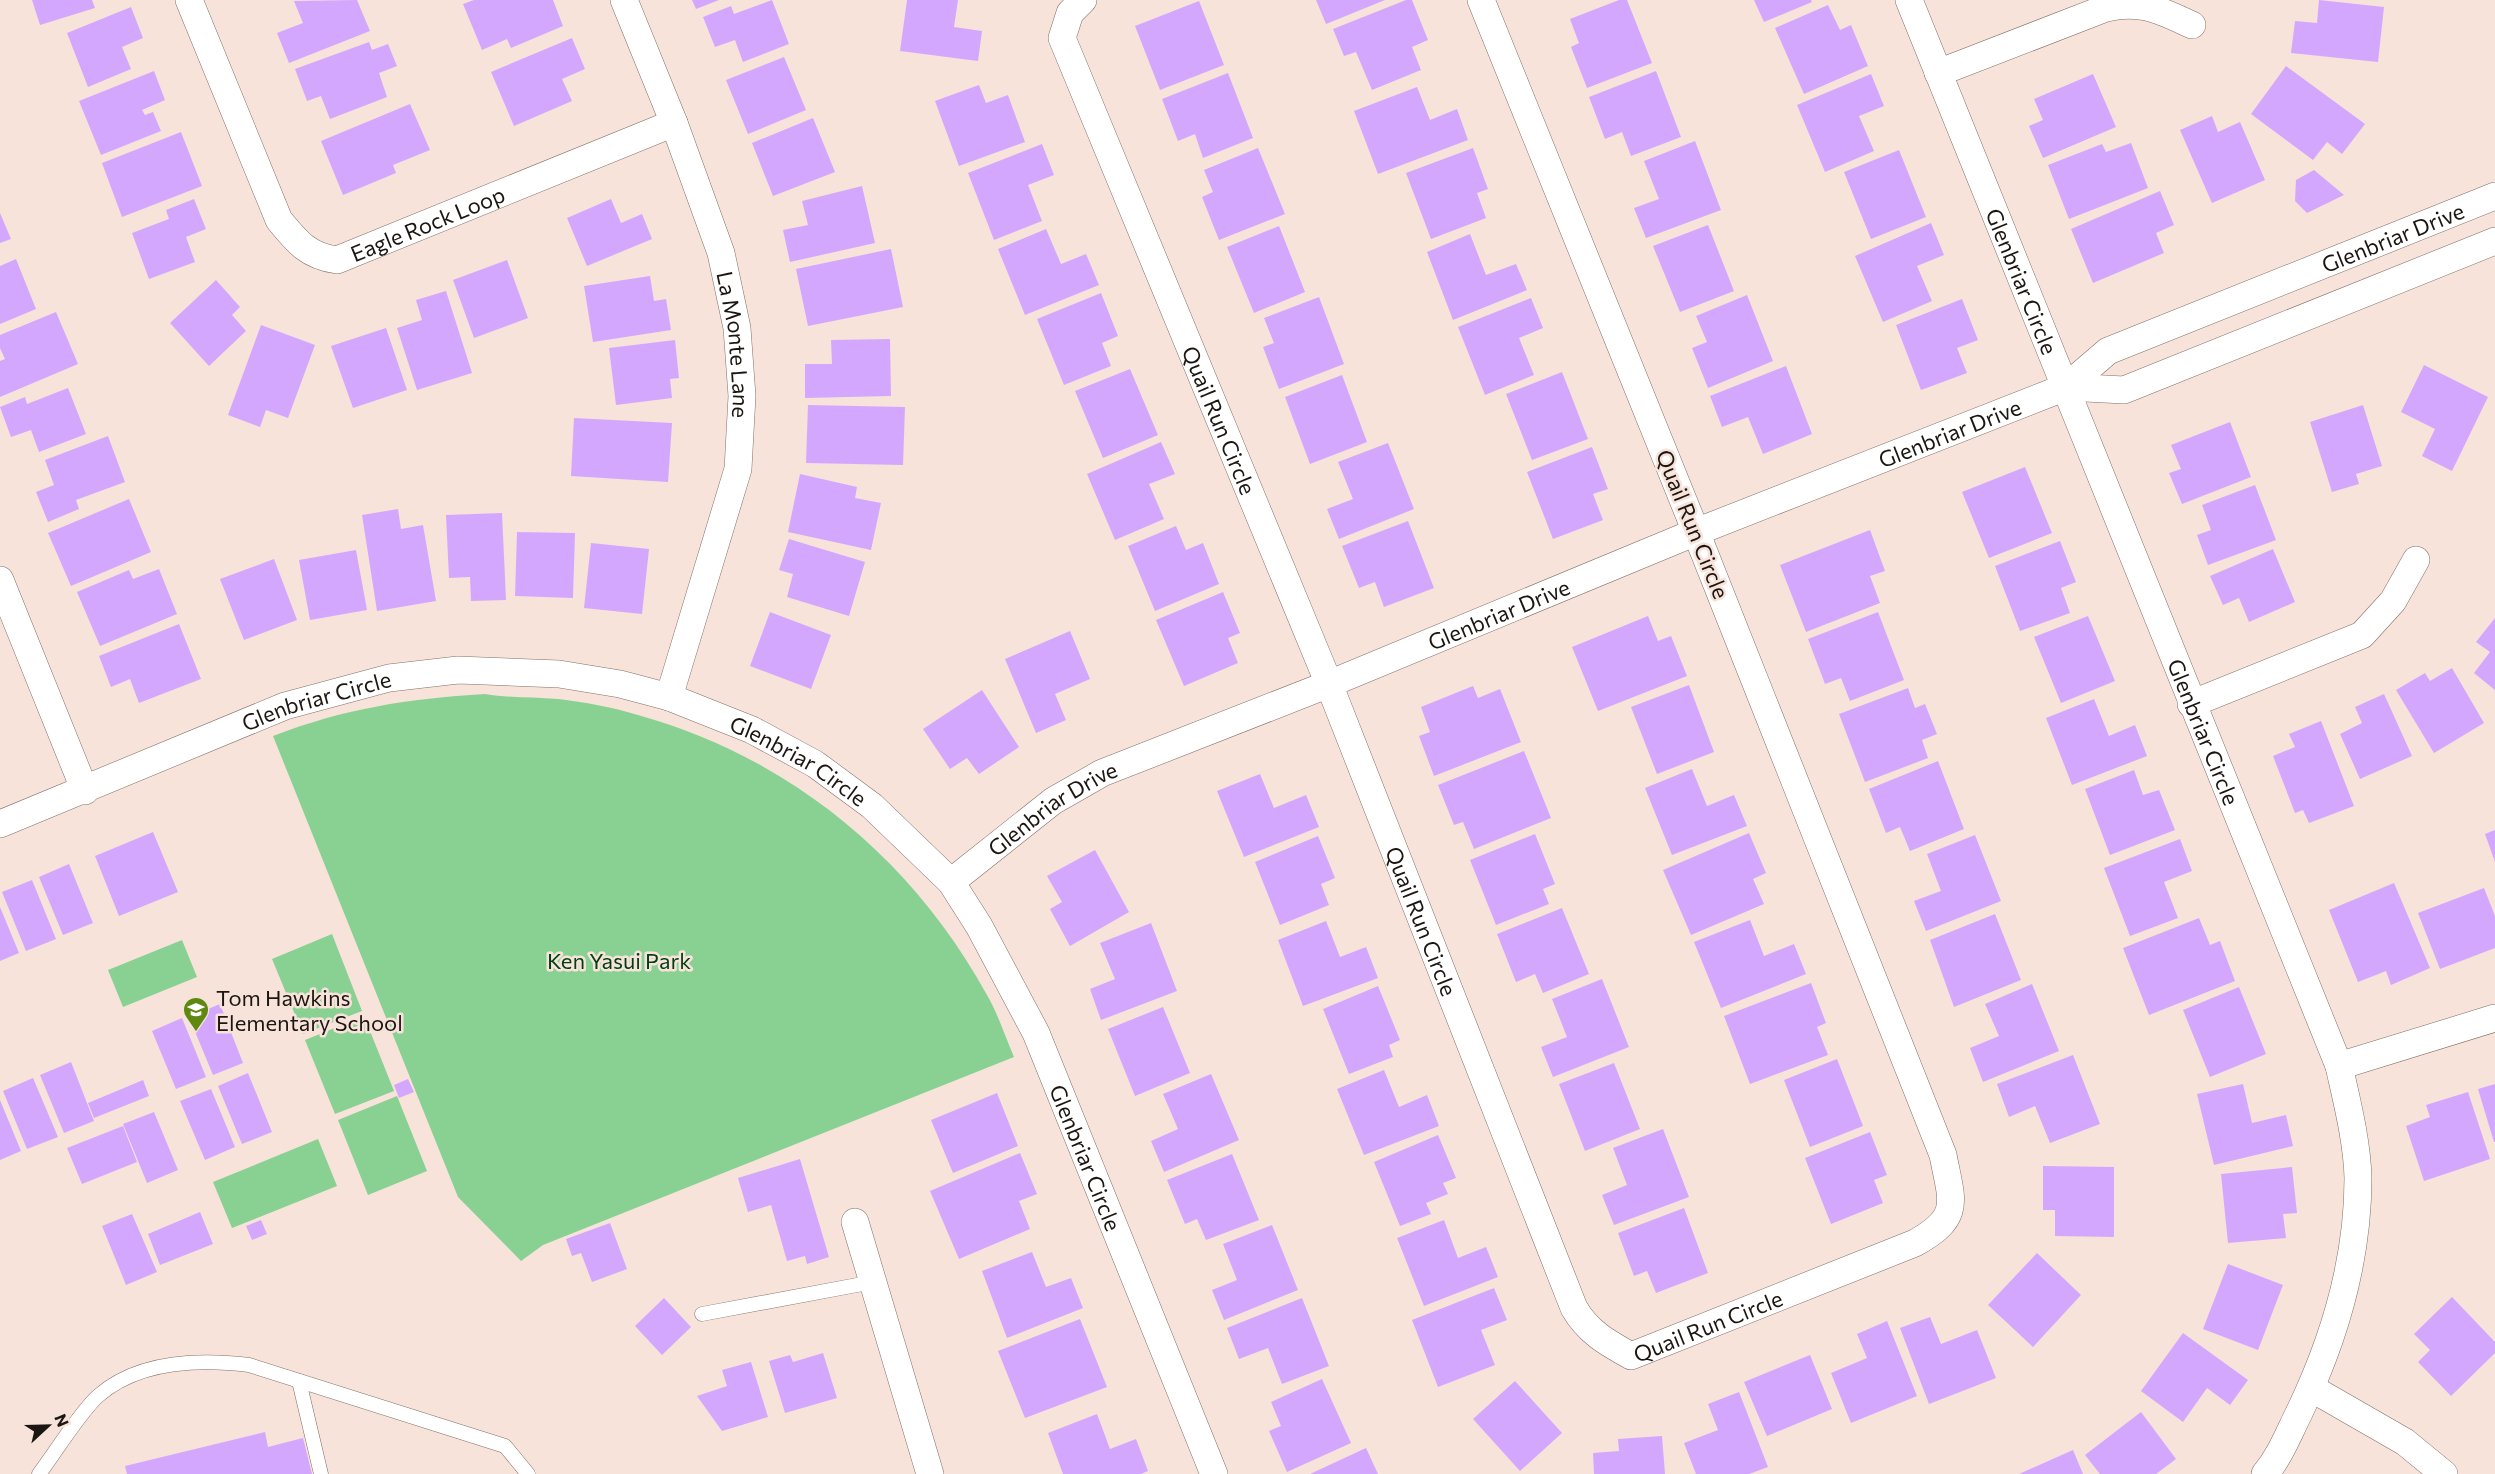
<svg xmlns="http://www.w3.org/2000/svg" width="2495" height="1474" font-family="Commissioner,sans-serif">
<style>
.green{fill:#89d193}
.building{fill:#d4a7fe}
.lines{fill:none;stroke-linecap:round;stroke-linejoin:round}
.lane-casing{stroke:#827068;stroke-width:15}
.street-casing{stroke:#827068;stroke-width:28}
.lane{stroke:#fff;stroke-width:14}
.street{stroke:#fff;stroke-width:27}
.labels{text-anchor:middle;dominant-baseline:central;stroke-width:5;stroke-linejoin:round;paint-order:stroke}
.street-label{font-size:22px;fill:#1c1612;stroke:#f7e3d9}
.park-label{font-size:22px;fill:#003f13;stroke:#f7e3d9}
.poi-label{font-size:22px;fill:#1c1612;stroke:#f7e3d9;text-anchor:start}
</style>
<rect width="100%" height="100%" fill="#f7e3d9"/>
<!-- green -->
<g class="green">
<path d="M485,694C509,698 533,697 558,699C584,702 612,707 638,715C789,757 912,858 987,995C998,1014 1005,1036 1014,1057L543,1245L521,1261L458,1197L273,736C346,708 407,699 485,694Z"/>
<path d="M332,934L362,1011L303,1034L272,959Z"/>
<path d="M182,940L197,977L123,1007L108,970Z"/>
<path d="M364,1016L394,1091L335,1114L305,1040Z"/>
<path d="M397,1096L427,1171L368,1195L338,1120Z"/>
<path d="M318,1139L337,1186L232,1228L213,1182Z"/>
</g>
<!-- building -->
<g class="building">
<path d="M32,0H92L95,8L40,25Z"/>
<path d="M357,0L370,31L289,63L277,33L303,23L294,1Z"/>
<path d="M474,0H553L563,26L511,48L507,39L482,50L463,4Z"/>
<path d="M692,0H719L696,9Z"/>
<path d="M772,0L789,44L743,62L735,40L715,47L703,17L731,6L734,14Z"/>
<path d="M907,0H958L954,27L982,31L978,61L900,51Z"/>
<path d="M1316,0H1385L1326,24Z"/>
<path d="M1406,0H1412L1428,40L1412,47L1421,70L1372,90L1356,52L1344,56L1333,29Z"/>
<path d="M1619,0H1627L1652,63L1587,88L1571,47L1579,43L1570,19Z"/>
<path d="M1754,0H1811L1812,2L1764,22Z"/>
<path d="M2319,0L2384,7L2378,62L2291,53L2295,21L2317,23Z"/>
<path d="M1199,1L1224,65L1160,90L1135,26Z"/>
<path d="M1828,5L1840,30L1851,25L1868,66L1804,94L1775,28Z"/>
<path d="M131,7L143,38L122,47L131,69L88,87L67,33Z"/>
<path d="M572,38L585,69L562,79L572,101L514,126L491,72Z"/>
<path d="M369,42L372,50L388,44L397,66L379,73L387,97L330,119L321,96L307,101L295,69Z"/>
<path d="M784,57L806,110L748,134L726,80Z"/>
<path d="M2286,66L2365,124L2342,154L2327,142L2313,160L2251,114Z"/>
<path d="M154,71L165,100L142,110L145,115L153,112L161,131L101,155L79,101Z"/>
<path d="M1656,71L1681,137L1631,156L1622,132L1605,139L1589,97Z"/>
<path d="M1228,73L1253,138L1203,158L1195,134L1178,141L1162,99Z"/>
<path d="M1871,74L1884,106L1859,116L1874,151L1825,172L1797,105Z"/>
<path d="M2093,74L2116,127L2043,158L2029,126L2043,120L2034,99Z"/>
<path d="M979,85L986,103L1008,95L1025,142L959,166L935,101Z"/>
<path d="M1417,87L1430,120L1457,109L1468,140L1378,174L1354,111Z"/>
<path d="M410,104L430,150L393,165L396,173L343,195L321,141Z"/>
<path d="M2212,116L2218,132L2240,122L2265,180L2212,203L2180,130Z"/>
<path d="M813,118L835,172L773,196L752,143Z"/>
<path d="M181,132L202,186L122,217L102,163Z"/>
<path d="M1695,141L1721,210L1646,238L1634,208L1659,199L1644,161Z"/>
<path d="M2131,143L2148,188L2069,219L2048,165L2102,144L2106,152Z"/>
<path d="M1042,144L1054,175L1028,185L1042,221L994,240L968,173Z"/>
<path d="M1258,148L1285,214L1219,240L1202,197L1213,192L1204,170Z"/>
<path d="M1473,148L1488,189L1477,193L1486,218L1431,239L1406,173Z"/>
<path d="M1899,150L1926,217L1871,239L1844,172Z"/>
<path d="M2314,170L2344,195L2307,213L2295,201L2296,180Z"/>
<path d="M862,186L875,243L790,262L783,230L808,225L802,201Z"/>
<path d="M2160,191L2174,225L2156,233L2164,253L2093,283L2071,229Z"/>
<path d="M194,199L206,229L186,237L195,262L149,279L132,233L169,219L166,210Z"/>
<path d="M611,199L621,223L642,214L652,239L587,266L567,218Z"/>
<path d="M0,213L11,239L0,243Z"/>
<path d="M1931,223L1944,255L1917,266L1932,301L1883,322L1855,256Z"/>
<path d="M1708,225L1734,291L1680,312L1653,246Z"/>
<path d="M1279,226L1305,292L1254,313L1227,247Z"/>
<path d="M1046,229L1061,264L1086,254L1099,285L1025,315L998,249Z"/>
<path d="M1470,234L1486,275L1516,264L1527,290L1453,320L1427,252Z"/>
<path d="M891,249L903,307L808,326L796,269Z"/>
<path d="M16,259L36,309L0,324V266Z"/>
<path d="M507,260L528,318L474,338L453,280Z"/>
<path d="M650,276L654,301L666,299L671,330L593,342L584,286Z"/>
<path d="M216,280L240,307L232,315L246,331L209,366L170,323Z"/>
<path d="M446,291L472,373L417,390L397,328L422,320L416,300Z"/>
<path d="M1101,293L1118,336L1102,343L1111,366L1064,385L1037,319Z"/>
<path d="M1747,295L1773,361L1708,388L1692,348L1707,342L1696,316Z"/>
<path d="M1319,297L1344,364L1279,389L1263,347L1274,343L1264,318Z"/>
<path d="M1531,298L1543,328L1519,338L1534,375L1485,395L1458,327Z"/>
<path d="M1962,299L1978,340L1957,348L1967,373L1921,390L1896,325Z"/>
<path d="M56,312L78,364L0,397V361L5,359L0,348V335Z"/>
<path d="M261,325L315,345L288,418L266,410L260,427L228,415Z"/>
<path d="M386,328L407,390L353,408L331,346Z"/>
<path d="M890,339L891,396L805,398V364H832L831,340Z"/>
<path d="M675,340L679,378L670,379L672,398L616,405L609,348Z"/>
<path d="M2424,365L2488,397L2452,471L2422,456L2435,429L2401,412Z"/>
<path d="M1786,366L1812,434L1763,454L1748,417L1722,427L1710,396Z"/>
<path d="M1130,369L1158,435L1103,458L1075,391Z"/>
<path d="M1562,372L1588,439L1532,460L1506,394Z"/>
<path d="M1342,375L1367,442L1310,464L1285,397Z"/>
<path d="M68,388L86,434L39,452L31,430L11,437L0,407L25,397L27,404Z"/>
<path d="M808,405L905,407L903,465L806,463Z"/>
<path d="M2363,405L2382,466L2356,474L2359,484L2332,492L2310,422Z"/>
<path d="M574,418L672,423L668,482L571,476Z"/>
<path d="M2230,422L2251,477L2182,504L2169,473L2181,469L2171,445Z"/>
<path d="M108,436L125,482L76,500L79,509L48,522L36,492L54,485L45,460Z"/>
<path d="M1161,442L1175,474L1149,484L1164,519L1115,540L1087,474Z"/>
<path d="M1388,443L1414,509L1339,539L1327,509L1353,499L1338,462Z"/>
<path d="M1592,447L1608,489L1593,494L1603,520L1553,539L1527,472Z"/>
<path d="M2025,467L2052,533L1989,558L1962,492Z"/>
<path d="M800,474L857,487L855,498L881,503L871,550L788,532Z"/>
<path d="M2255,485L2276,540L2208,565L2197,535L2211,530L2202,505Z"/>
<path d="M129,499L151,552L71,586L48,533Z"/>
<path d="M398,509L401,529L423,525L436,601L377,611L362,515Z"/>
<path d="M502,513L506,600L471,601L470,577L449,578L446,515Z"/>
<path d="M1408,521L1434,588L1384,607L1375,582L1359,588L1342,546Z"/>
<path d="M1176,526L1186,550L1203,543L1219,584L1155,611L1128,546Z"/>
<path d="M1870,530L1885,571L1870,576L1880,603L1806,632L1780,565Z"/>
<path d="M517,532L575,533L573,598L515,596Z"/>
<path d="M789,539L865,562L849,616L787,597L793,574L779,570Z"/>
<path d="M2060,541L2076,582L2061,588L2070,613L2020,631L1995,566Z"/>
<path d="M591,543L649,549L642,614L584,608Z"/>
<path d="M2273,549L2295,602L2249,622L2239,598L2223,605L2210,576Z"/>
<path d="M356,550L367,610L310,620L299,560Z"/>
<path d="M274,559L297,620L244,640L220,579Z"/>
<path d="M159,569L177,614L100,646L77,592L129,570L133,579Z"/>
<path d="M1223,592L1240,633L1228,638L1238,663L1184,686L1156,620Z"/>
<path d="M770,612L831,635L811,689L750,666Z"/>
<path d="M1878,612L1904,680L1850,701L1841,678L1825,684L1808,639Z"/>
<path d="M1648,616L1658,641L1671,636L1687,676L1598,711L1572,647Z"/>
<path d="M2088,616L2115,681L2061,703L2034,637Z"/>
<path d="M2495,618V690L2474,673L2490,652L2476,642Z"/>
<path d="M179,624L201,679L139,703L130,679L111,687L99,656Z"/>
<path d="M1070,631L1090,679L1055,694L1066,720L1036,733L1005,659Z"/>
<path d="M2452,668L2484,723L2434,753L2396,690L2425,673L2430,681Z"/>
<path d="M1689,685L1714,752L1657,774L1631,707Z"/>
<path d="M1473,686L1478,698L1500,689L1521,742L1434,776L1419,736L1430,732L1421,707Z"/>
<path d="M1908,688L1915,708L1925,704L1937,734L1922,740L1928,758L1865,782L1839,714Z"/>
<path d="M982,690L1019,747L979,774L967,758L950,769L923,729Z"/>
<path d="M2384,694L2412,756L2360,779L2340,734L2362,723L2355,707Z"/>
<path d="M2094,699L2109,736L2135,725L2147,756L2072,785L2046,718Z"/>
<path d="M2321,721L2354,806L2309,823L2303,810L2295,813L2273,756L2295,747L2289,734Z"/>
<path d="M1524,751L1551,818L1474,849L1463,822L1454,825L1438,785Z"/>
<path d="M1938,761L1964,829L1910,851L1900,827L1886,833L1869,789Z"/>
<path d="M1692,769L1707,806L1734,795L1747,826L1672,855L1645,788Z"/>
<path d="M2134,770L2143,795L2159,790L2175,830L2110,855L2085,789Z"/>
<path d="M1260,774L1274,808L1306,795L1319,827L1244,857L1217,791Z"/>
<path d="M2495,830V862L2485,834Z"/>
<path d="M153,832L178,892L119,916L95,856Z"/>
<path d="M1749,833L1766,873L1753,879L1764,904L1691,935L1663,870Z"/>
<path d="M1535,834L1555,884L1543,889L1549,904L1496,925L1470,860Z"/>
<path d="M1975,835L2001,901L1926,931L1914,901L1941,891L1927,854Z"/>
<path d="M1318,836L1335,878L1321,884L1329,905L1280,925L1255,862Z"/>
<path d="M2180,839L2192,871L2164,882L2178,918L2130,936L2104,868Z"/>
<path d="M1095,850L1129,912L1070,946L1050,909L1062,902L1047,876Z"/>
<path d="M69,864L93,923L63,935L39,877Z"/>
<path d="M32,880L56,939L26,951L2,892Z"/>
<path d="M2394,883L2430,968L2391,985L2386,971L2358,982L2329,910Z"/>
<path d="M2484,888L2495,916V948L2440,969L2418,913Z"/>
<path d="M0,907L19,953L0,961Z"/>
<path d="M1562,908L1589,974L1543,993L1535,974L1516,982L1497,934Z"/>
<path d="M1995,914L2021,980L1954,1007L1930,940Z"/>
<path d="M2199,918L2210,945L2220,941L2235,981L2149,1015L2123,948Z"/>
<path d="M1750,920L1764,956L1794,944L1806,974L1721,1008L1694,942Z"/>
<path d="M1326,921L1340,957L1366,947L1378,978L1303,1006L1278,940Z"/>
<path d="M1151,923L1177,991L1101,1020L1090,989L1115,979L1100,943Z"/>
<path d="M1602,979L1629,1047L1553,1077L1541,1047L1567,1037L1552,999Z"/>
<path d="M1811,983L1826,1023L1817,1027L1828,1055L1750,1084L1724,1016Z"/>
<path d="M2032,984L2059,1051L1983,1082L1970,1048L1999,1036L1985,1004Z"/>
<path d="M1378,986L1400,1040L1389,1045L1393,1057L1349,1074L1323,1009Z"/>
<path d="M2239,987L2266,1054L2210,1077L2183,1010Z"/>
<path d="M220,1004L243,1063L213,1075L189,1017Z"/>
<path d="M1163,1007L1190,1073L1135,1096L1108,1029Z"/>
<path d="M182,1018L206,1077L176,1089L152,1031Z"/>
<path d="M2073,1055L2100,1124L2050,1143L2035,1106L2009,1117L1997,1084Z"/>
<path d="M1837,1059L1863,1126L1810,1147L1784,1080Z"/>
<path d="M71,1062L94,1121L64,1133L40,1075Z"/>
<path d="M1614,1063L1640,1129L1585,1151L1559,1084Z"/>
<path d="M1384,1070L1399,1107L1427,1095L1439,1126L1364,1155L1337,1089Z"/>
<path d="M248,1073L272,1132L242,1144L218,1086Z"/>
<path d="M1211,1074L1239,1140L1164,1172L1151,1141L1178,1129L1163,1094Z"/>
<path d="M33,1078L58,1137L27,1149L3,1091Z"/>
<path d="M408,1079L414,1092L399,1098L394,1085Z"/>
<path d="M143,1080L149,1096L94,1118L88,1103Z"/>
<path d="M2243,1084L2252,1123L2286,1115L2293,1146L2214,1165L2197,1094Z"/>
<path d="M2495,1084V1142H2494L2478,1089Z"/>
<path d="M211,1089L235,1147L205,1160L180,1101Z"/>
<path d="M2468,1092L2490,1159L2424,1181L2406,1126L2430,1117L2426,1105Z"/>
<path d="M997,1093L1018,1146L953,1173L931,1120Z"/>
<path d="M0,1100L21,1151L0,1160Z"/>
<path d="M154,1112L178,1170L147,1183L123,1124Z"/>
<path d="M123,1126L137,1162L82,1184L67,1148Z"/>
<path d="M1663,1129L1689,1197L1614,1225L1602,1195L1627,1185L1613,1148Z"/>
<path d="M1870,1132L1887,1175L1874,1180L1883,1203L1831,1224L1805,1158Z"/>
<path d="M1438,1135L1456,1178L1443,1183L1448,1194L1426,1203L1431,1214L1400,1226L1374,1162Z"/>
<path d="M1020,1153L1037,1194L1019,1201L1030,1229L959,1259L930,1191Z"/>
<path d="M1232,1154L1259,1220L1206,1240L1197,1219L1185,1224L1167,1180Z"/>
<path d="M800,1159L829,1257L807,1264L805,1256L787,1261L771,1205L748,1212L738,1178Z"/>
<path d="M2043,1166L2114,1167V1237L2055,1236V1210H2043Z"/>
<path d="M2292,1167L2297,1213L2283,1214L2286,1238L2228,1243L2221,1174Z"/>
<path d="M1684,1208L1708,1273L1656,1293L1647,1271L1634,1276L1618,1233Z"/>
<path d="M200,1212L213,1244L160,1265L148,1234Z"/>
<path d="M132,1214L157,1272L126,1285L102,1226Z"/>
<path d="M261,1220L267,1234L252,1240L246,1226Z"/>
<path d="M1444,1220L1458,1258L1486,1247L1498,1277L1424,1306L1397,1238Z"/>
<path d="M610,1223L627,1269L592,1282L581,1253L572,1256L566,1239Z"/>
<path d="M1272,1225L1298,1290L1224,1320L1212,1290L1237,1280L1223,1244Z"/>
<path d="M1032,1252L1046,1287L1071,1278L1083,1308L1007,1338L982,1271Z"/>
<path d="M2037,1253L2081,1295L2033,1347L1988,1305Z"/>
<path d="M2228,1264L2283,1285L2258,1350L2203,1329Z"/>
<path d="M1494,1288L1507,1320L1481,1330L1495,1365L1438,1387L1412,1320Z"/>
<path d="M2452,1297L2495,1342V1353L2451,1396L2418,1362L2430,1350L2414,1334Z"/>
<path d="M664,1298L691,1327L662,1355L635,1326Z"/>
<path d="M1302,1298L1329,1366L1282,1384L1268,1348L1239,1359L1227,1328Z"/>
<path d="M1930,1317L1941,1344L1977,1330L1996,1378L1929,1404L1900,1328Z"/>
<path d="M1080,1319L1107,1387L1025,1418L998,1351Z"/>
<path d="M1887,1321L1917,1396L1851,1423L1831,1373L1867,1358L1857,1334Z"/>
<path d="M2183,1333L2248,1380L2230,1405L2207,1388L2183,1422L2141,1391Z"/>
<path d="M823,1353L837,1398L785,1413L769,1361L790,1355L793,1362Z"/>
<path d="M1810,1355L1832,1409L1767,1436L1744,1382Z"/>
<path d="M751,1362L768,1417L722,1431L697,1396L727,1386L722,1370Z"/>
<path d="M1322,1379L1351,1443L1287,1472L1269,1431L1281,1426L1271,1402Z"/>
<path d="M1515,1381L1562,1433L1520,1471L1473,1419Z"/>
<path d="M1739,1392L1768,1467L1749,1474H1696L1684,1443L1718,1430L1708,1404Z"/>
<path d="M2141,1412L2176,1459L2156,1474H2100L2085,1455Z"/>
<path d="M1097,1414L1110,1449L1136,1439L1148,1471L1141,1474H1063L1048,1433Z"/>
<path d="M265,1432L268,1447L303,1438L312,1474H127L125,1466Z"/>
<path d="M1662,1436L1665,1474H1594L1593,1453L1619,1451L1618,1439Z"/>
<path d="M1366,1448L1378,1474H1310Z"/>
<path d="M2073,1450L2083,1474H2019Z"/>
</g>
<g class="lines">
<defs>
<g id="lane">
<path d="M702,1314L873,1282"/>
<path d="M299,1381L321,1474"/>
<path d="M39,1474C55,1453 80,1412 98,1396C138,1361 199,1359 249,1365L505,1446L528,1474"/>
</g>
<g id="street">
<path id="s1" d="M189,0L279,220C297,242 308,256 337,260L674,123"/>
<path id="s2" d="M624,0L674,123L721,253L737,328L742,396L738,469L669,697"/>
<path id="s3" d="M1083,0L1070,13L1062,38L1329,684L1574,1308C1588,1332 1606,1342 1631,1356L1915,1243C1962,1217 1952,1202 1943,1155L1696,532L1481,0"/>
<path id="s4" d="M1909,0L2339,1066C2347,1102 2357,1141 2358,1178C2358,1261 2334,1341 2298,1415C2288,1435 2280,1456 2265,1474"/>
<path d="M1938,73L2106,8C2142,0 2159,10 2192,25"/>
<path d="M2066,387L2124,390L2495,241"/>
<path d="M0,580L85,791"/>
<path d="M2191,704L2362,635L2393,601L2416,560"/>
<path id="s5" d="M0,824L285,706L389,678L458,670L559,674L620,684L669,697L752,730L815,764L872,806L951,882L979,926L1036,1033L1214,1474"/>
<path id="s6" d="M951,882L1053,801L1102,773L1329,684L1696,532L2066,387L2108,351L2495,196"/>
<path d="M2339,1066L2495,1018"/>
<path d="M855,1222L930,1474"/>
<path d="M2311,1388L2405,1442L2444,1474"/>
</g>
</defs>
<!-- lane casing -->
<use href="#lane" class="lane-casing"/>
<!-- street casing -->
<use href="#street" class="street-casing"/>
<!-- lane -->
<use href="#lane" class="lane"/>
<!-- street -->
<use href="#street" class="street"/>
</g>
<!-- icons -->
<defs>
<symbol id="school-pin" viewBox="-11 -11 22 30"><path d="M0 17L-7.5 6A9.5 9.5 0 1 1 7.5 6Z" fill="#5f8811" stroke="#f7e3d9"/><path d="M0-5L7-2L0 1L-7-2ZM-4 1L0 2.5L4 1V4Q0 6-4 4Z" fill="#fff"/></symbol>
</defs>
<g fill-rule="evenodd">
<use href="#school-pin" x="181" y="995" width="30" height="40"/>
</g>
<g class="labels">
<!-- street labels -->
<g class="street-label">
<text stroke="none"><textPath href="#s1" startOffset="408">Eagle Rock Loop</textPath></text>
<text stroke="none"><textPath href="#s6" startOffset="1587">Glenbriar Drive</textPath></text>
<text stroke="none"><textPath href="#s4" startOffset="303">Glenbriar Circle</textPath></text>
<text stroke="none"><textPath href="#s2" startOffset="364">La Monte Lane</textPath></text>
<text stroke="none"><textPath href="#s3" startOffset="458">Quail Run Circle</textPath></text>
<text stroke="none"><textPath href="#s6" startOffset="1100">Glenbriar Drive</textPath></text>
<text transform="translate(1693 524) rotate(68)">Quail Run Circle</text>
<text stroke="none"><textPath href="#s6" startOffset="614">Glenbriar Drive</textPath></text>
<text stroke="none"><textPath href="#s5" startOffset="340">Glenbriar Circle</textPath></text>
<text stroke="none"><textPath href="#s4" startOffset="789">Glenbriar Circle</textPath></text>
<text stroke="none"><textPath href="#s5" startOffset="844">Glenbriar Circle</textPath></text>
<text stroke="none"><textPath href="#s6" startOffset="126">Glenbriar Drive</textPath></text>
<text stroke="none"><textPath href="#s3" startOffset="998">Quail Run Circle</textPath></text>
<text stroke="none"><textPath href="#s5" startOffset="1348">Glenbriar Circle</textPath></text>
<text stroke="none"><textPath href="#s3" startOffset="1572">Quail Run Circle</textPath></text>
</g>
<!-- park labels -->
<g class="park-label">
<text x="619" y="960">Ken Yasui Park</text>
</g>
<!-- poi labels -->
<g class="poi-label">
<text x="216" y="997">Tom Hawkins<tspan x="216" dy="25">Elementary School</tspan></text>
</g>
</g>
<!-- north arrow -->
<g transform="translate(48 1426) rotate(68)" stroke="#f7e3d9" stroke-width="4.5" paint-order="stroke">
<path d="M0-4.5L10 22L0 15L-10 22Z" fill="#1c1612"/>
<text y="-9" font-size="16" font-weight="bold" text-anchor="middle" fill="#1c1612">N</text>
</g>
</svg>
